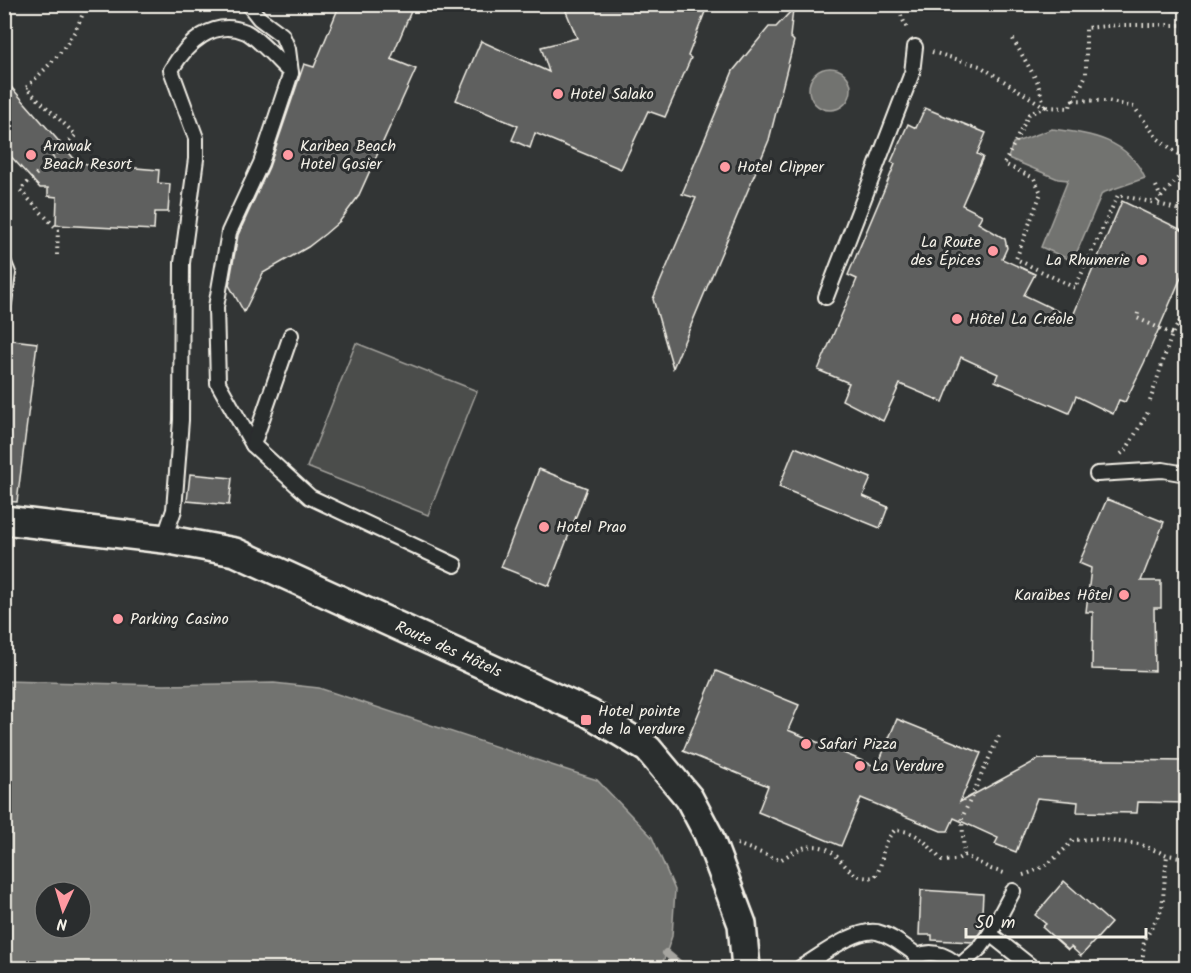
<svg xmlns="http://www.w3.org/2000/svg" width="1191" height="973" font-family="Kalam,sans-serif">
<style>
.green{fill:#4b4d4c;stroke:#a09f9a;stroke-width:1.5}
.water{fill:#727370;stroke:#a6a5a0;stroke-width:1.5;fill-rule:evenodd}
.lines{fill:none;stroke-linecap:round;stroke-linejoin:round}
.stream{stroke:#a6a5a0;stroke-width:8}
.building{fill:#5f605f;stroke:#f4f1e8;stroke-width:1.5}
.lane-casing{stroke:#f4f1e8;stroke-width:18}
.street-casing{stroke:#f4f1e8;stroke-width:32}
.path{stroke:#f4f1e8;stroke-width:4;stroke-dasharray:1.5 4.5;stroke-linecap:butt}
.lane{stroke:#2a2d2e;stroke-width:14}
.street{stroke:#2a2d2e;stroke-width:27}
.poi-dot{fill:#ff9aa2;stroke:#2a2d2e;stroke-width:2}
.labels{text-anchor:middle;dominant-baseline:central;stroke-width:6;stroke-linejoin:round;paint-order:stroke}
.poi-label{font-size:16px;fill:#f4f1e8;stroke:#2a2d2e;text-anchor:start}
.street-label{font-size:16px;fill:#f4f1e8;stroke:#2a2d2e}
</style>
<rect width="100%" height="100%" fill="#323535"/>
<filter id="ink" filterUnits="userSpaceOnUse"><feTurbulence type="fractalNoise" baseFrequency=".0167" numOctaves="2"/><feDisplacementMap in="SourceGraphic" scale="12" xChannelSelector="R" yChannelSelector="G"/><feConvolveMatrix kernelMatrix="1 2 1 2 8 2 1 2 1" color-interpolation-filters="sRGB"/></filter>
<g filter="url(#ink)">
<!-- green -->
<path class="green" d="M356,343L477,391L428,515L307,467Z"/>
<!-- water -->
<g class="water">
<path d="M1146,5H1186V11H1174Z"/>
<circle cx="830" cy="89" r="21"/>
<path d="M1052,129C1090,134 1127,138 1145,178L1102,193L1073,261L1041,247L1068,180L1058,179L1008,158L1013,143Z"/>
<path d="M4,681L164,685L274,683L319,688L597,780L652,837L675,890L672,936L661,968H15L4,932ZM45,892H81V928H45Z"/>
</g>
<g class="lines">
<!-- stream -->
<path class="stream" d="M666,953L684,968"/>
</g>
<!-- building -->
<g class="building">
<path d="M340,4H414L391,59L416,69L358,197L340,221L325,234L308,247L263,273L244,312L229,285L238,235L269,167L304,64L314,67Z"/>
<path d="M563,4H708L688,56L691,58L665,117L648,111L621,169L535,133L530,148L512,140L518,126L456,100L481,41L549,72L541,47L577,38Z"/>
<path d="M793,9L790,37L794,41L769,140L673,368L653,299L696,198L682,194L733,71L769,27H776Z"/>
<path d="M4,79L78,163L159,170L158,183L170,184L168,212H155L154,230L56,225L57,197L48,196V188H40L4,149Z"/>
<path d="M925,108L986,133L977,154L983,157L962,205L982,215L978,223L1005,239L1007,248L1002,259L1035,274L1024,295L1072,318L1122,201L1186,232V266L1144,363L1125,402L1119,400L1113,414L1076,396L1069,413L995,381L998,374L961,357L943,402L900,384L883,421L842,400L849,383L818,370L857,279L848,275L895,164L891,162L908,124L916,128Z"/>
<path d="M4,339L37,343L17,502L4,501Z"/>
<path d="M795,447L871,478L863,496L888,507L880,528L779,487Z"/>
<path d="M539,469L587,488L549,586L501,567Z"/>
<path d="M190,474L232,478L229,505L187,501Z"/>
<path d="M1107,499L1164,522L1141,581H1161V608H1154L1155,671L1092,669L1093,612H1086L1091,568L1079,563Z"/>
<path d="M716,671L799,705L788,730L877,767L897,719L981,753L960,802L1039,759L1186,761V803L1138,802L1137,813L1077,812L1078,802L1037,798L1016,852L995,844L998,838L954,818L948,831H941L861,798L841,846L758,812L768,786L683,751Z"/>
<path d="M1064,881L1111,923L1081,956L1071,947L1068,950L1042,927L1046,924L1035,915Z"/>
<path d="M921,890L983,894L981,931L973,942L932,940V935H919Z"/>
</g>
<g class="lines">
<defs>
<g id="lane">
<path d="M248,4L259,18L282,35L288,49L291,73L261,163L229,232L216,307L218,383L253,445L310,497L455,565"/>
<path d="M4,263L8,273L4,303"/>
<path d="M826,297L912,73L915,47"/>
<path d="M253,445L291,335"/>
<path d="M1097,474L1163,470L1186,474"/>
<path d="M164,539L174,510L181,420L182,263L196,159V138L171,70C187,43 213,18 246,32C257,37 281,64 291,73"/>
<path d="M990,934L1033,968"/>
<path d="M800,968C819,957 855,928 877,932C893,936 905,947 918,956"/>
<path d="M915,968L918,956C931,950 943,954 954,962L955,968"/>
<path d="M957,968L980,948L990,934L1013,891"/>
</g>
<g id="street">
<path id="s1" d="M4,520L164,539L235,552L589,713L648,749L689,798L708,834L742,924L746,968"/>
</g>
</defs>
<!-- lane casing -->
<use href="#lane" class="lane-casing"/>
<!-- street casing -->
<use href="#street" class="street-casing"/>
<!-- path -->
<g class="path">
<path d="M896,4L908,31"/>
<path d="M1186,25H1118L1086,28V75L1074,100L1107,101L1134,107L1157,138L1186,160"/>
<path d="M1013,39L1037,81L1045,107L1070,108L1071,101L1074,100"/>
<path d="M932,52L980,66L1045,107L1029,114L1004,164L1034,178L1041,193L1016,259L1075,288L1118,195L1156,203"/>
<path d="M1186,169L1156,203L1186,212"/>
<path d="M1156,186L1161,198"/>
<path d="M57,255L58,230L20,190L76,135L26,88C53,61 75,42 86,4"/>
<path d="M1138,313L1137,318L1172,334"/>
<path d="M1150,401L1172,334L1186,311"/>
<path d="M1121,454L1126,450L1148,412"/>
<path d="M737,844L780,860C787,856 797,849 806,847C844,840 840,883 875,877C887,858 877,849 895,830C919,831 927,844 942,861L956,860L964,855L962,818L999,736"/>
<path d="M964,855L991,869L1007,874"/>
<path d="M1023,875C1044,869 1058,857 1073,840L1093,839L1139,844L1167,855L1186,858"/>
<path d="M1142,968L1144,941L1162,909L1167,855"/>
</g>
<!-- lane -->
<use href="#lane" class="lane"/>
<!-- street -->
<use href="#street" class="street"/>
</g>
</g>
<!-- markers -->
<g class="poi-dot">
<circle cx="558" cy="94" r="6"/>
<circle cx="31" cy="155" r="6"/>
<circle cx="288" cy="155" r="6"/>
<circle cx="725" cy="167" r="6"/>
<circle cx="993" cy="251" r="6"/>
<circle cx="1142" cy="260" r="6"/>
<circle cx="957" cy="319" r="6"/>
<circle cx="544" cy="527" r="6"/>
<circle cx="1124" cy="595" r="6"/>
<circle cx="118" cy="619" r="6"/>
<rect x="580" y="714" width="12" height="12" rx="3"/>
<circle cx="806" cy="744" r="6"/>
<circle cx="860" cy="766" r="6"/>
</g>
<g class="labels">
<!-- poi labels -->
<g class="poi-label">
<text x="570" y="94">Hotel Salako</text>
<text x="43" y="146">Arawak<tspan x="43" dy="18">Beach Resort</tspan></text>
<text x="300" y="146">Karibea Beach<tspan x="300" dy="18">Hotel Gosier</tspan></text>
<text x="737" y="167">Hotel Clipper</text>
<text x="981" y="242" text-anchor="end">La Route<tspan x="981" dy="18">des Épices</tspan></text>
<text x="1130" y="260" text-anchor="end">La Rhumerie</text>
<text x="969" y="319">Hôtel La Créole</text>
<text x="556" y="527">Hotel Prao</text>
<text x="1112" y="595" text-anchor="end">Karaïbes Hôtel</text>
<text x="130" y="619">Parking Casino</text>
<text x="598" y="711">Hotel pointe<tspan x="598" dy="18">de la verdure</tspan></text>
<text x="818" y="744">Safari Pizza</text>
<text x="872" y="766">La Verdure</text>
</g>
<!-- street labels -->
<g class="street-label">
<text stroke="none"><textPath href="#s1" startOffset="468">Route des Hôtels</textPath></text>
</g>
</g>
<!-- margin -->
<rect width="1191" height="973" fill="none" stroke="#2a2d2e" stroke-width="24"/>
<rect x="12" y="12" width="1167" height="949" fill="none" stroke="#f4f1e8" stroke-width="2" filter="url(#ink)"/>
<!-- north arrow -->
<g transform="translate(63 910) rotate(184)"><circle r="28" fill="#2a2d2e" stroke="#7b7b78" stroke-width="1.5"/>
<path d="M0-4.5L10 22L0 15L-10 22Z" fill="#ff9aa2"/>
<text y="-9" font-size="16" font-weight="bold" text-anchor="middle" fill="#f4f1e8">N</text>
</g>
<!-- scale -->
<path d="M966 928v9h180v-9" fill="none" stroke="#f4f1e8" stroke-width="3"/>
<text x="975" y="928" font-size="18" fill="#f4f1e8" stroke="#2a2d2e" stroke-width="4.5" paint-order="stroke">50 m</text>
</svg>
